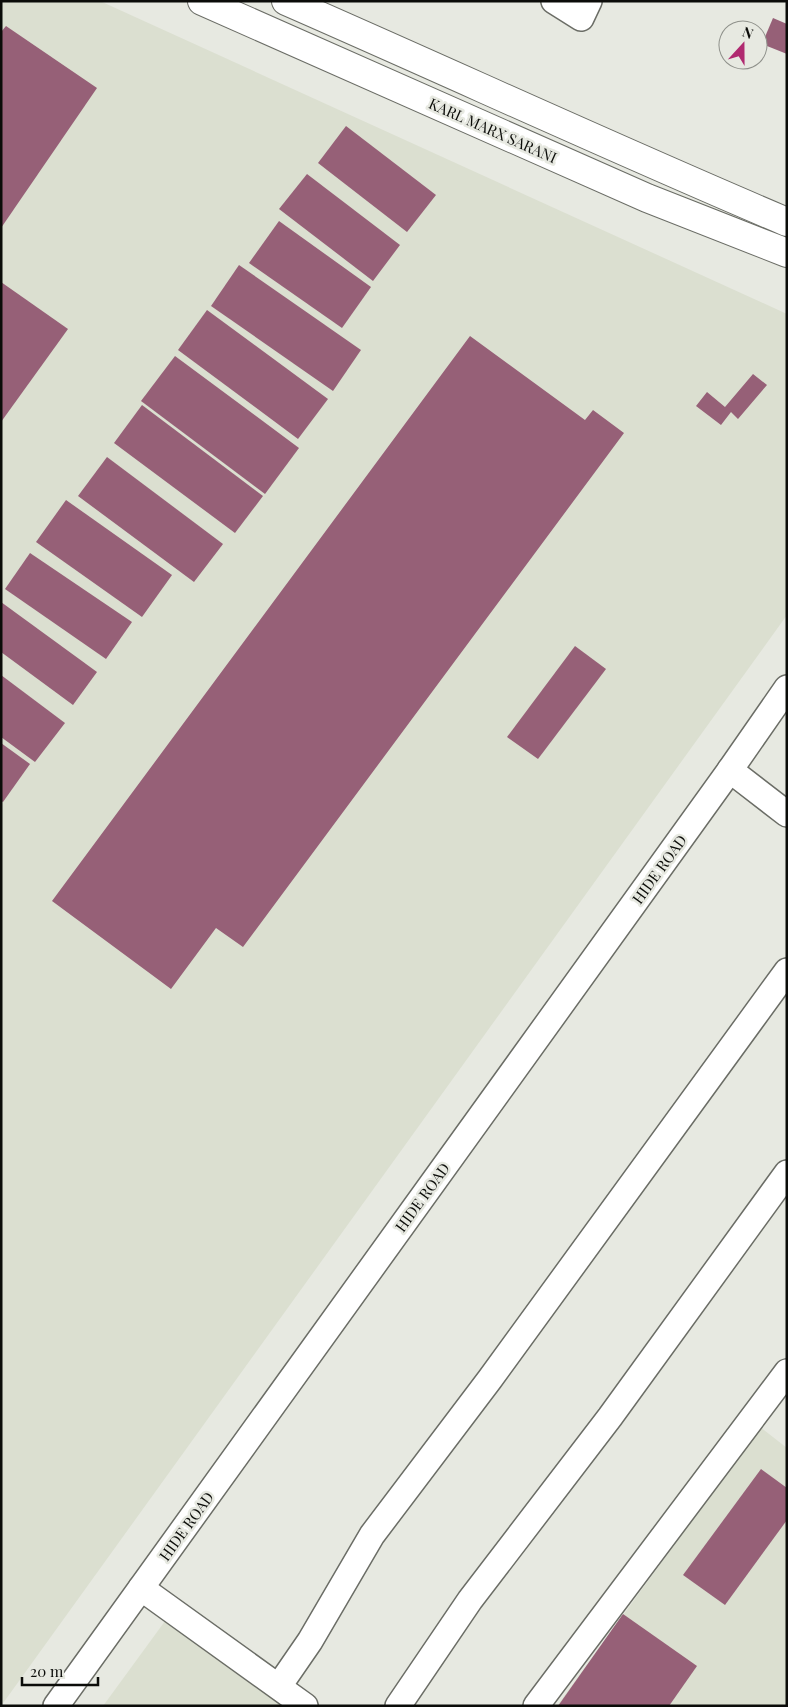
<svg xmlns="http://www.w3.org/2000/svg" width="788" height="1707" font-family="'Playfair Display',serif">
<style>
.built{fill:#dbdfd0}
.building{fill:#966077}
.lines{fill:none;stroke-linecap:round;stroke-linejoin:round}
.minor-casing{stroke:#6b6d66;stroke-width:28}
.major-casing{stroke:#6b6d66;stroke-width:30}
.minor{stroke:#fff;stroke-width:25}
.major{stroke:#fff;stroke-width:28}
.labels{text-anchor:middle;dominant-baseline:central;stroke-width:5;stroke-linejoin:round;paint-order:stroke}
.street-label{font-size:15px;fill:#0b0c09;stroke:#e7e9e1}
</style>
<rect width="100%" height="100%" fill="#e7e9e1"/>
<!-- built -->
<g class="built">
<path d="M1,1H100L787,314V615L1,1706Z"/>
<path d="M760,1427L787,1448V1706H557Z"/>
<path d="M168,1617L293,1706H103Z"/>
</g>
<!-- building -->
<g class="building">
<path d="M773,18L787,24V54L762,44Z"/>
<path d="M6,26L97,88L1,228V32Z"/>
<path d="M346,126L436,195L407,232L318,163Z"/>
<path d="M307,174L400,245L373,281L279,209Z"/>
<path d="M279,221L371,287L342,328L249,263Z"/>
<path d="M239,265L361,350L333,391L211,306Z"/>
<path d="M1,282L68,329L1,422Z"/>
<path d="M207,310L328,399L298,439L178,350Z"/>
<path d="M470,336L585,420L593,410L624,433L243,947L216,928L171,989L52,901Z"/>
<path d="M175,356L299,448L265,494L141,401Z"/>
<path d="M753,374L767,385L738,419L731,412L721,425L696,406L707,392L725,407Z"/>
<path d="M142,405L263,496L235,533L114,443Z"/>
<path d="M107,457L223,544L194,582L78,496Z"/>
<path d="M66,500L172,575L142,617L36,542Z"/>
<path d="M30,553L132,622L106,659L5,589Z"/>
<path d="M1,602L97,672L73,705L1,652Z"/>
<path d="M575,646L606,669L538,759L507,737Z"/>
<path d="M1,675L65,723L35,762L1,737Z"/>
<path d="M1,743L30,764L3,802L1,801Z"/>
<path d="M761,1469L787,1488V1520L725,1605L683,1575Z"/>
<path d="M623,1614L697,1666L669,1706H558Z"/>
</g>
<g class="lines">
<defs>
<g id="minor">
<path d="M554,1L581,18L589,1"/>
<path d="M730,770L787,814"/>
<path d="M141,1588L305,1706"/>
<path d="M279,1686L310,1641L372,1535L490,1379L787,971"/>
<path d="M56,1706L730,770L787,688"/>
<path d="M398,1706L470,1600L610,1417L787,1173"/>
<path d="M536,1706L787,1372"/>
</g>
<g id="major">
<path d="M202,1L647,198L787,253"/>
<path d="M286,1C453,74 619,151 787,222"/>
</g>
</defs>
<!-- minor casing -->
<use href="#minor" class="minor-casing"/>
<!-- major casing -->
<use href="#major" class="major-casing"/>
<!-- minor -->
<use href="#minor" class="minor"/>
<!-- major -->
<use href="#major" class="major"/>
</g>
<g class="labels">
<!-- street labels -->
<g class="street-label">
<text transform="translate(493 130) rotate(24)">KARL MARX SARANI</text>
<text transform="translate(659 869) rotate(-54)">HIDE ROAD</text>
<text transform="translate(422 1197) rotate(-54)">HIDE ROAD</text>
<text transform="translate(186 1526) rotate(-54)">HIDE ROAD</text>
</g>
</g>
<!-- border -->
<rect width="788" height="1707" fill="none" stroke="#0b0c09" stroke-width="5"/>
<!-- north arrow -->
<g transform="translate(743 45) rotate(21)"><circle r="24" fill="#e7e9e1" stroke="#8f918b"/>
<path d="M0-4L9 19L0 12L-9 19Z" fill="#b02a70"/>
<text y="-8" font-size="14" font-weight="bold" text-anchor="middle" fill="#0b0c09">N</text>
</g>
<!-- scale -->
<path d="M22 1677v8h76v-8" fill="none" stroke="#0b0c09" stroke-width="2.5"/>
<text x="30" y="1677" font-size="15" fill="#0b0c09" stroke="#e7e9e1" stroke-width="4" paint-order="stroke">20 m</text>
</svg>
